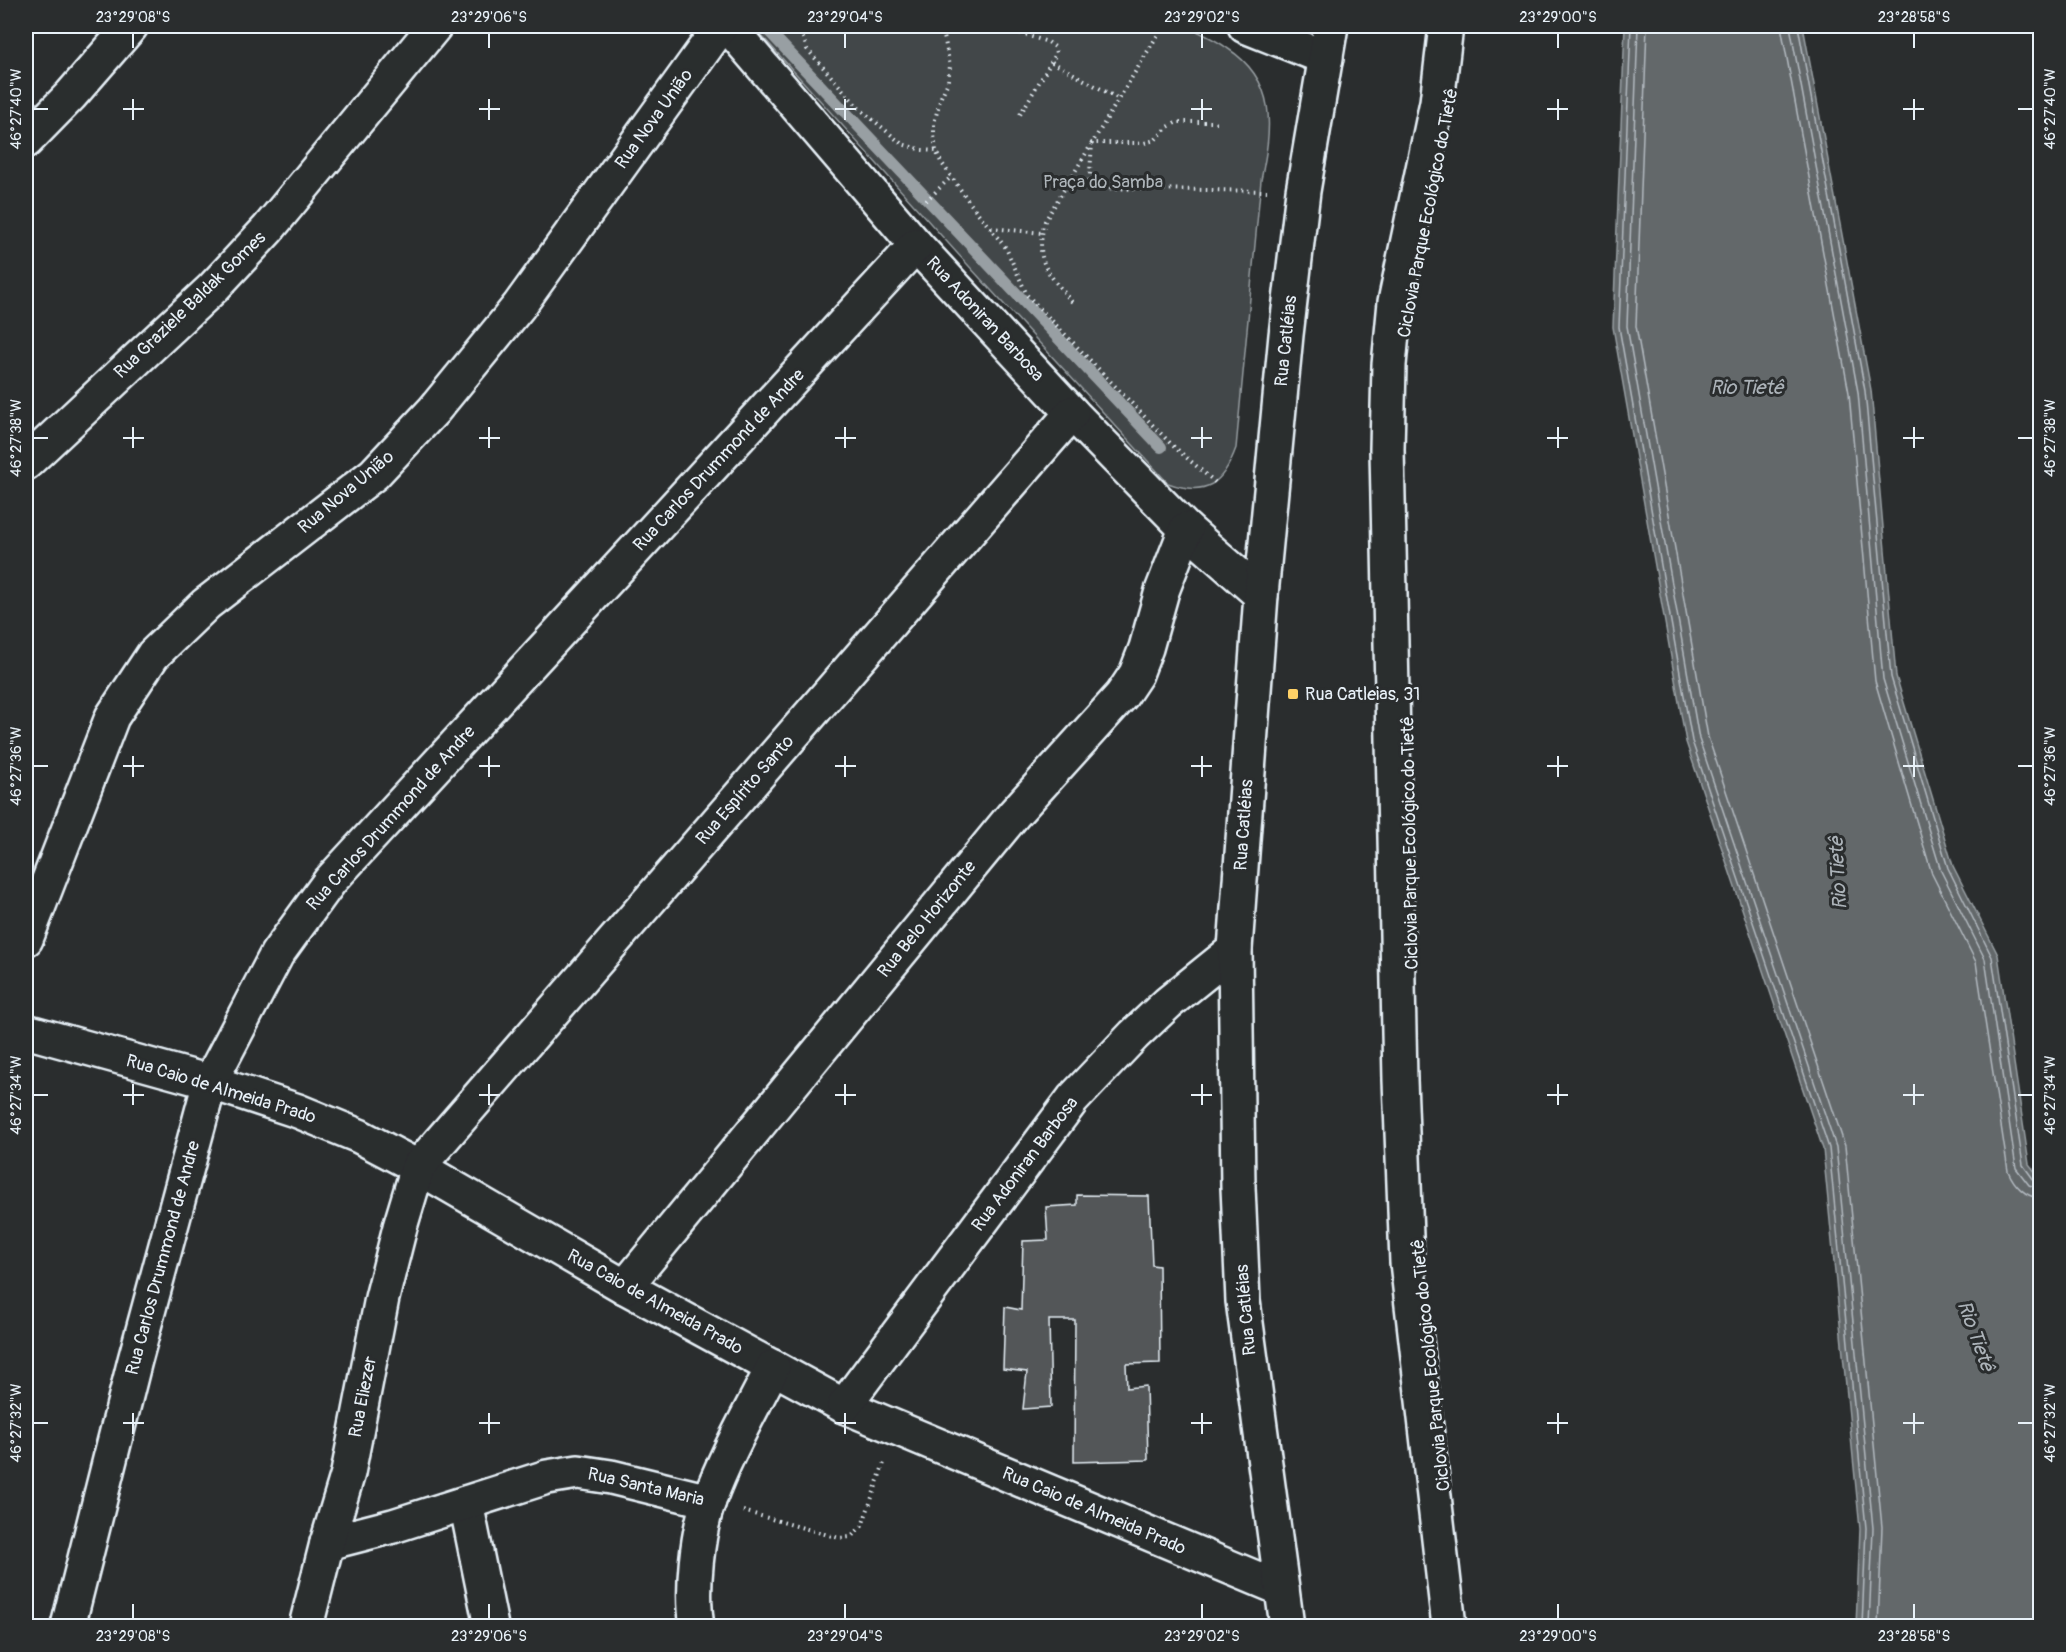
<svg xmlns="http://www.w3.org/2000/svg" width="2066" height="1652" font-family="Pangolin,sans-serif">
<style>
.green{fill:#424648;stroke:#959ca0;stroke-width:1.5}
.water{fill:#63686b;stroke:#989fa3;stroke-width:1.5}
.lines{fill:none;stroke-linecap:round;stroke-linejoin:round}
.shore{stroke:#b3bac0;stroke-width:1.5}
.stream{stroke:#989fa3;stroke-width:12}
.building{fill:#535759;stroke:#e8f1f8;stroke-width:1.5}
.street-casing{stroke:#e8f1f8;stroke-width:38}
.secondary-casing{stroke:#e8f1f8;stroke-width:38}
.path{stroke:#e8f1f8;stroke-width:4;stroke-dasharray:1.5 4.5;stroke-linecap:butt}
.street{stroke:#2a2d2e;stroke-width:33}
.secondary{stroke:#2a2d2e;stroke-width:33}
.ticks{fill:none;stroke:#e8f1f8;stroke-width:2}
.poi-dot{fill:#ffd166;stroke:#2a2d2e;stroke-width:2}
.labels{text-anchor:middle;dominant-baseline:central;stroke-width:6;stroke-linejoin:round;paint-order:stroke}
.street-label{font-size:18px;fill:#e8f1f8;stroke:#2a2d2e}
.park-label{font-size:18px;fill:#aeb5ba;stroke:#2a2d2e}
.poi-label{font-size:18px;fill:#e8f1f8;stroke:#2a2d2e;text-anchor:start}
.water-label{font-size:20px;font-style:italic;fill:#acb3b9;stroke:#2a2d2e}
.neatline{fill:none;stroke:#e8f1f8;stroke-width:2}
.ticks-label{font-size:15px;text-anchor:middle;fill:#e8f1f8}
</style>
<rect width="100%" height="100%" fill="#2a2d2e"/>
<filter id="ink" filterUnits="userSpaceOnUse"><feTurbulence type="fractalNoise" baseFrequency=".0167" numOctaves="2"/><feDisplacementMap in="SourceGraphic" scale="12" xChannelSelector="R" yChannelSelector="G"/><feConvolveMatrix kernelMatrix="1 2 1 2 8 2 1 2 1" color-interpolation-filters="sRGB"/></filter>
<g filter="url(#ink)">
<!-- green -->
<path class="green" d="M753,26H1187C1200,33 1215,39 1227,48C1278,81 1272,128 1261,180L1236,448C1223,484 1206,497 1168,483L957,253Z"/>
<!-- water -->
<path class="water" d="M1625,26H1803L1871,390L1896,676L1953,866L1998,955L2029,1164L2040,1178V1626H1856L1860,1529L1823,1149L1686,742L1613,327Z"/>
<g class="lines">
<!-- shore -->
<g class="shore">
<path d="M1631,26L1619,327L1692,741L1829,1148L1866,1528L1862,1626"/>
<path d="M1638,26L1627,326L1699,739L1836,1147L1873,1528L1869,1626"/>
<path d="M1647,26L1636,326L1708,737L1845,1146L1882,1527L1878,1626"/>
<path d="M1781,26L1849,393L1875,681L1932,874L1976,962L2008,1171C2014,1185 2025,1197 2040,1198"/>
<path d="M1790,26L1858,392L1883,679L1941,871L1985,959L2016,1168L2029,1185L2040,1189"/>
<path d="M1798,26L1865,391L1891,677L1948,868L1992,957L2023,1165L2034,1180L2040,1181"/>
</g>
<!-- stream -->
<path class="stream" d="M766,28L1161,447"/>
</g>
<!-- building -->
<path class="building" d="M1077,1195L1149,1196L1152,1265L1159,1266L1160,1363L1126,1364L1127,1388L1146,1386L1148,1460L1074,1462L1075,1320H1049L1051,1407L1023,1409L1027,1372L1003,1369L1005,1307L1021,1310L1023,1241L1048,1240L1046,1207L1077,1205Z"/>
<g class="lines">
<defs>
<g id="street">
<path d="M728,26L916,245L1072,413L1186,529L1261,595"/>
<path d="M1245,26L1326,58"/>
<path d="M26,141L71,95L131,26"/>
<path d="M26,463L213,288L268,229L435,26"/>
<path d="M26,939L112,717L153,655L206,604L374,474L434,410L519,306L721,26"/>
<path d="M26,1031L210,1082L298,1111L359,1136L418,1167L625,1287L844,1406L1282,1589"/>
<path d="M625,1287L1014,814L1122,695L1136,674L1146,648L1162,591L1186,529"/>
<path d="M844,1406L1073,1099L1134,1035L1168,1003L1235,949"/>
<path d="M466,1503L491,1626"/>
<path d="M327,1543L393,1526L547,1477L578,1472L611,1477L709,1501"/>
<path d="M68,1626L135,1360L210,1082L277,954L330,881L916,245"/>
<path d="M306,1626L327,1543L348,1473L382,1298L400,1227L418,1167L1072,413"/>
<path d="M697,1626C691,1591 697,1534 709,1500C726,1454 751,1411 773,1367"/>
</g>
<g id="secondary">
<path d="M1446,26L1437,102L1395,302L1389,365L1387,449L1400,1080L1407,1262L1449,1626"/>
<path d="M1287,1626L1243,1301L1238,1187L1235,949L1261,595L1286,335L1303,191L1331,26"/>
</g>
</defs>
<!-- street casing -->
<use href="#street" class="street-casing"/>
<!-- secondary casing -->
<use href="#secondary" class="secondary-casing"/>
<!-- path -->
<g class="path">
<path d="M799,26L807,49L859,108L902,144L922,150L936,151"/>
<path d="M942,26L950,66L948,82L941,97L934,123V135L936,151L941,162L970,203L1006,248L1027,295L1172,445L1216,483"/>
<path d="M997,26L1048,42L1055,47L1056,54L1018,118"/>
<path d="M1052,62L1119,99"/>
<path d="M1217,122H1177L1168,127L1155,140L1144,143H1092L1089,188L1267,191"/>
<path d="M926,201L951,177"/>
<path d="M991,228L1042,233"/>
<path d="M1072,302C1047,271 1034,263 1045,221L1163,26"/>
<path d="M743,1511L839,1538L851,1537L862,1526L884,1463"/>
</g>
<!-- street -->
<use href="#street" class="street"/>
<!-- secondary -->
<use href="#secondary" class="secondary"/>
</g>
</g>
<!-- ticks -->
<path class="ticks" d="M133,33V48M489,33V48M845,33V48M1202,33V48M1558,33V48M1914,33V48M133,99V120M489,99V120M845,99V120M1202,99V120M1558,99V120M1914,99V120M33,109H48M123,109H144M479,109H500M835,109H856M1191,109H1212M1547,109H1568M1903,109H1924M2018,109H2033M133,427V448M489,427V448M845,427V448M1202,427V448M1558,427V448M1914,427V448M33,438H48M123,438H144M479,438H500M835,438H856M1191,438H1212M1547,438H1568M1903,438H1924M2018,438H2033M133,756V777M489,756V777M845,756V777M1202,756V777M1558,756V777M1914,756V777M33,766H48M123,766H144M479,766H500M835,766H856M1191,766H1212M1547,766H1568M1903,766H1924M2018,766H2033M133,1084V1105M489,1084V1105M845,1084V1105M1202,1084V1105M1558,1084V1105M1914,1084V1105M33,1095H48M123,1095H144M479,1095H500M835,1095H856M1191,1095H1212M1547,1095H1568M1903,1095H1924M2018,1095H2033M133,1413V1434M489,1413V1434M845,1413V1434M1202,1413V1434M1558,1413V1434M1914,1413V1434M33,1423H48M123,1423H144M479,1423H500M835,1423H856M1191,1423H1212M1547,1423H1568M1903,1423H1924M2018,1423H2033M133,1604V1619M489,1604V1619M845,1604V1619M1202,1604V1619M1558,1604V1619M1914,1604V1619"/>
<!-- markers -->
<rect class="poi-dot" x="1287" y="688" width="12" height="12" rx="3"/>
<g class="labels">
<!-- street labels -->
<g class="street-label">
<text transform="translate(654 119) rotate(-54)">Rua Nova União</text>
<text transform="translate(1428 213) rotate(-79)">Ciclovia Parque Ecológico do Tietê</text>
<text transform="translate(190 305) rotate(-44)">Rua Graziele Baldak Gomes</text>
<text transform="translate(985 319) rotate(47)">Rua Adoniran Barbosa</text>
<text transform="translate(1286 341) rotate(-84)">Rua Catléias</text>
<text transform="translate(719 460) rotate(-47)">Rua Carlos Drummond de Andre</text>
<text transform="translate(346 492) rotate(-40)">Rua Nova União</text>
<text transform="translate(745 790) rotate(-49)">Rua Espírito Santo</text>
<text transform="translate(391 818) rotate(-48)">Rua Carlos Drummond de Andre</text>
<text transform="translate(1244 825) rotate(-86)">Rua Catléias</text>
<text transform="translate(1410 843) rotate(-91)">Ciclovia Parque Ecológico do Tietê</text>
<text transform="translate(927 919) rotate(-51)">Rua Belo Horizonte</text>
<text transform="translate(221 1089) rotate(17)">Rua Caio de Almeida Prado</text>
<text transform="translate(1025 1164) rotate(-53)">Rua Adoniran Barbosa</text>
<text transform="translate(163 1258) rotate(-75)">Rua Carlos Drummond de Andre</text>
<text transform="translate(655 1302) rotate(29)">Rua Caio de Almeida Prado</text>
<text transform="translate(1246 1310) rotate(-95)">Rua Catléias</text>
<text transform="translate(1431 1365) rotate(-96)">Ciclovia Parque Ecológico do Tietê</text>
<text transform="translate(363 1397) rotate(-79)">Rua Eliezer</text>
<text transform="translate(646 1487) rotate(13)">Rua Santa Maria</text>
<text transform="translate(1094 1511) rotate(23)">Rua Caio de Almeida Prado</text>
</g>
<!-- park labels -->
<g class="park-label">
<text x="1103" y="182">Praça do Samba</text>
</g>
<!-- poi labels -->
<g class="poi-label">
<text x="1305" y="694">Rua Catleias, 31</text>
</g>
<!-- water labels -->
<g class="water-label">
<text x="1747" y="387">Rio Tietê</text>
<text transform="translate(1838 873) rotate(-93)">Rio Tietê</text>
<text transform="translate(1976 1336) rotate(70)">Rio Tietê</text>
</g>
</g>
<!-- margin -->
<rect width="2066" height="1652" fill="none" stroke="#2a2d2e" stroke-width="66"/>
<rect x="33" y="33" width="2000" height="1586" class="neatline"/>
<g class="ticks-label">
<text x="133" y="22">23°29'08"S</text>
<text x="489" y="22">23°29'06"S</text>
<text x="845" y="22">23°29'04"S</text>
<text x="1202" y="22">23°29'02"S</text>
<text x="1558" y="22">23°29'00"S</text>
<text x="1914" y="22">23°28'58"S</text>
<text transform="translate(2050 109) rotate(-90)" y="5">46°27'40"W</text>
<text transform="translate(16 109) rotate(-90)" y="5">46°27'40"W</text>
<text transform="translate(2050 438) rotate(-90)" y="5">46°27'38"W</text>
<text transform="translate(16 438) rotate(-90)" y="5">46°27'38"W</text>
<text transform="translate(2050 766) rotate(-90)" y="5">46°27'36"W</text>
<text transform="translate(16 766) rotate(-90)" y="5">46°27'36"W</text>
<text transform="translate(2050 1095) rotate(-90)" y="5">46°27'34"W</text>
<text transform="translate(16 1095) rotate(-90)" y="5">46°27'34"W</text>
<text transform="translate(2050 1423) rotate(-90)" y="5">46°27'32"W</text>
<text transform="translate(16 1423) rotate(-90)" y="5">46°27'32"W</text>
<text x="133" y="1641">23°29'08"S</text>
<text x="489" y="1641">23°29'06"S</text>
<text x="845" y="1641">23°29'04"S</text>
<text x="1202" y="1641">23°29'02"S</text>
<text x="1558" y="1641">23°29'00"S</text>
<text x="1914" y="1641">23°28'58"S</text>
</g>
</svg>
